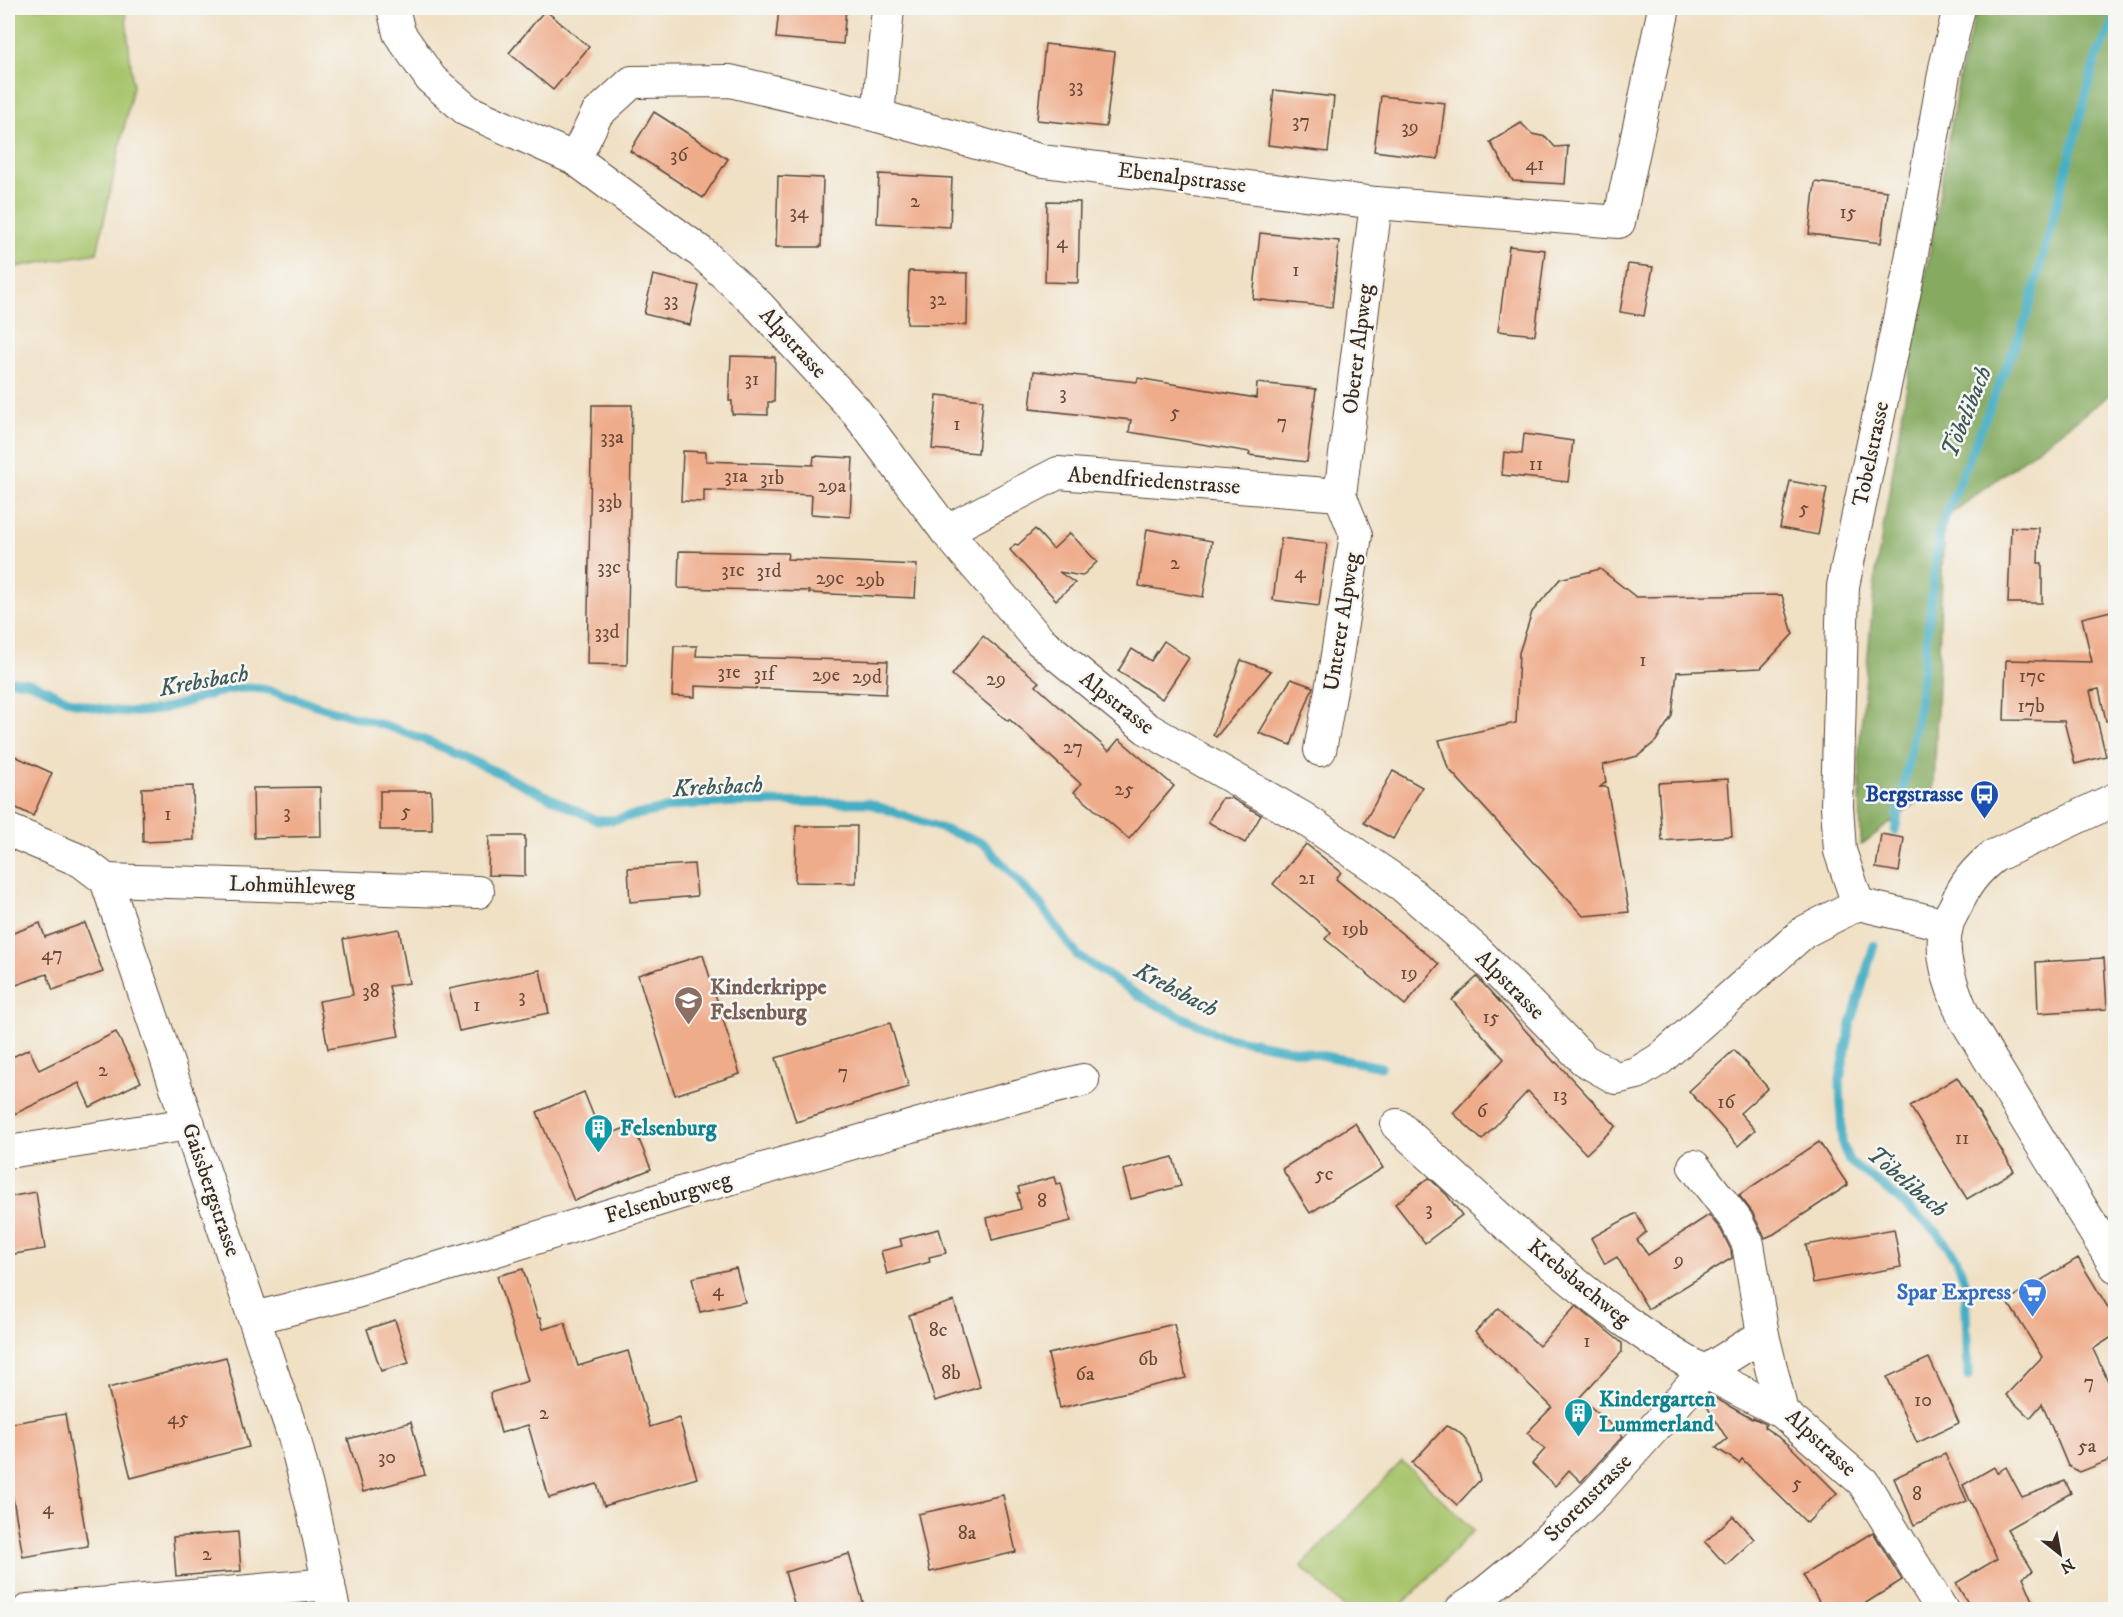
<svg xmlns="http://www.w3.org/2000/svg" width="2123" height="1617" font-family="'IM FELL DW Pica',serif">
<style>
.green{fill:#a7c56c;stroke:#717845;stroke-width:1.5}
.forest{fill:#85aa60;stroke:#606a3f;stroke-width:1.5}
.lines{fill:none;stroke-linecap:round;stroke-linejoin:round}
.stream{stroke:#45aec4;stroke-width:9}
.building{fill:#efac8b}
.minor-casing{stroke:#564537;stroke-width:34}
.secondary-casing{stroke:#564537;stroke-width:35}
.minor{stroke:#fff;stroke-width:32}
.secondary{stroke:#fff;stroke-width:33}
.labels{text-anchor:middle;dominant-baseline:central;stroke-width:5;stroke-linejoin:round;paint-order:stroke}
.number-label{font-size:20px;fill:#684a39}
.street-label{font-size:22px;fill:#3b2a1e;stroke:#f6f6f2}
.transit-label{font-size:22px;font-weight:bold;fill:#164399;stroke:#f6f6f2;text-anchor:end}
.education-label{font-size:22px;font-weight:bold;fill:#785e54;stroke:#f6f6f2;text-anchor:start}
.culture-label{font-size:22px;font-weight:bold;fill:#0d838f;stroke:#f6f6f2;text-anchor:start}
.shop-label{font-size:22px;font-weight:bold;fill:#366cbe;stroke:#f6f6f2;text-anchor:end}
.water-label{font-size:24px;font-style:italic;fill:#3e5858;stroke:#f6f6f2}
</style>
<rect width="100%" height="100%" fill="#f6f6f2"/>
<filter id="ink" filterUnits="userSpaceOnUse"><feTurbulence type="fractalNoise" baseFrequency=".0167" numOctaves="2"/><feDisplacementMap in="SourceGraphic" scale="12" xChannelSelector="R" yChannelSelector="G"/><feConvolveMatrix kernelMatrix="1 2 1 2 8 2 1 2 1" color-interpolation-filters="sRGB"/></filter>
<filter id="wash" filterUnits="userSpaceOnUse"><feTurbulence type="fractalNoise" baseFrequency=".008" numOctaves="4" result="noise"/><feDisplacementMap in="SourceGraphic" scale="24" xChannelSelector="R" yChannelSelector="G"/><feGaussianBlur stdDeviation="1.35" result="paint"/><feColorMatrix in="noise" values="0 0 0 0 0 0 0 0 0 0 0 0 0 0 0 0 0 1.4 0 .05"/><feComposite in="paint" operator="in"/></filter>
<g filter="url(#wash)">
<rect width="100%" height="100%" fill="#f0e0c4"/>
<!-- green -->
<g class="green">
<path d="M8,8H125L133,86L97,253L8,268Z"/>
<path d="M1402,1461L1474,1530L1398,1609H1346L1301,1566Z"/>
</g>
<!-- forest -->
<path class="forest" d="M1977,8H2115V391L1944,519L1934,790L1861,845L1859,749L1876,570L1960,72Z"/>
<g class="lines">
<!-- stream -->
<g class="stream">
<path d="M8,681C35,678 54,697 80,704C96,708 117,712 134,712C174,713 209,688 249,688C275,688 303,702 328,709C349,716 372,721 393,728C463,753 529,788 596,820H613L682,805L738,802L868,803L983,843L1040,904L1077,955L1144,999L1222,1036L1381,1067"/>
<path d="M1895,831L1918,712L1939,532L2027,316L2096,58L2116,17"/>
<path d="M1874,945L1851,1024L1840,1079L1842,1143L1849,1161L1884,1187L1938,1233L1956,1258L1965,1281L1968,1377"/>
</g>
</g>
<g id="blocks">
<!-- building -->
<g class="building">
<path d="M779,8H846L843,44L776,38Z"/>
<path d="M545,10L589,47L553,90L509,53Z"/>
<path d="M1045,44L1115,52L1106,127L1037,120Z"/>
<path d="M1274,90L1334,97L1328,152L1268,145Z"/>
<path d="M1381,96L1445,103L1438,159L1374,151Z"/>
<path d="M654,112L728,159L703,198L630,151Z"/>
<path d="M1521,123L1532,134L1546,137L1555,147L1568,146L1565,184L1513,181L1490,142Z"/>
<path d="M879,174L952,178L950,227L877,223Z"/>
<path d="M778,176L823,178L821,247H776Z"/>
<path d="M1815,182L1887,191L1881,243L1809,234Z"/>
<path d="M1047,201L1080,202L1078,283L1045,282Z"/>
<path d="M1260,233L1339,241L1332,307L1253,299Z"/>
<path d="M1509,246L1545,250L1535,335L1498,331Z"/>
<path d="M1628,264L1653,267L1644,316L1620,312Z"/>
<path d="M909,271L968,273L967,325L907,324Z"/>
<path d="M653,275L699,286L690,325L644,314Z"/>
<path d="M731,356L775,357L774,402H768V415L732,414V401H729Z"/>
<path d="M1034,371L1137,382L1138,378L1256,398L1257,383L1316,389L1307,462L1249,455L1250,452L1129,432L1131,420L1030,409Z"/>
<path d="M937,395L983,400L978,453L932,449Z"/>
<path d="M592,405H632L627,665L587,664Z"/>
<path d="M1524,434L1573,441L1568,482L1502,475L1504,452L1522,454Z"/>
<path d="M683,451L706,452V461L813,465L814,456L853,458L850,517L811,514L812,495L704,490V502L681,501Z"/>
<path d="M1790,481L1827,488L1818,535L1780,528Z"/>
<path d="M2011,527L2039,528L2038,563H2042V603H2008Z"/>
<path d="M1035,529L1053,549L1070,533L1097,562L1082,576L1059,572L1075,583L1056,600L1010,550L1015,544L1018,545Z"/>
<path d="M1147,529L1212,541L1203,597L1139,586Z"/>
<path d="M1281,538L1327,544L1319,606L1273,600Z"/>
<path d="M679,551L788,553L787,559L917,565L915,598L809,593V591L678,588Z"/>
<path d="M1600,569L1636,597L1782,595L1793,634L1761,668L1677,672L1672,716L1656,741L1638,756L1603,765L1606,782L1600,787H1607L1629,912L1583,916L1448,768L1439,740L1516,723L1519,653L1532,612L1560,579Z"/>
<path d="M2115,610V720L2106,721L2099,689L2090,691L2106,756L2075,764L2064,721L2004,720L2006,660L2092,662L2082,618Z"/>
<path d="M983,636L1039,682L1036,686L1109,751L1119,739L1174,786L1129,839L1074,792L1081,784L1009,719L1008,721L952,675Z"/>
<path d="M1164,641L1189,658L1162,699L1118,671L1132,649L1151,661Z"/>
<path d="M674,646H697L696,656L888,661L886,694L695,686V697L672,696Z"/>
<path d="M1241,660L1271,671L1216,737L1213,735Z"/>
<path d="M1291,679L1313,687L1291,745L1259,733Z"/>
<path d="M8,753L52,773L33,816L8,804Z"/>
<path d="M1393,771L1422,787L1393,839L1364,823Z"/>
<path d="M1728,779L1732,836L1662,841L1658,783Z"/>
<path d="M193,786L194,840L143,842L142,788Z"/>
<path d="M320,787L321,836L254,838L253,788Z"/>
<path d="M380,791H431L432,830H380Z"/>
<path d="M1222,798H1231L1261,815L1245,843L1208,822Z"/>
<path d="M796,826H857L856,883L795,882Z"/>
<path d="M1881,834L1904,838L1899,872L1876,868Z"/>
<path d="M489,836H525V876L488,875Z"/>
<path d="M1306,844L1341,872L1336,879L1439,964L1405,1005L1325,939L1331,932L1273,884Z"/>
<path d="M694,864L697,896L630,902L628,868Z"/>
<path d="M40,923L45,937L85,923L103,972L53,990L47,974L8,988V935Z"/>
<path d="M399,929L409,983L389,986L399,1036L328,1049L319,1001L353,995L343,939Z"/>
<path d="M703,955L740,1074L675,1095L638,975Z"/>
<path d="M2104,958L2107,1009L2038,1013L2036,962Z"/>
<path d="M540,970L549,1013L459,1031L449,989Z"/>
<path d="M1477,977L1555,1063L1556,1062L1616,1126L1586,1154L1528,1091L1482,1140L1453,1113L1504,1059L1452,1000Z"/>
<path d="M890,1023L909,1087L796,1122L776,1058Z"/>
<path d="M116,1032L141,1082L90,1107L79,1083L8,1117V1059L29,1049L39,1070Z"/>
<path d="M1734,1050L1768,1088L1740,1113L1755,1130L1738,1146L1689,1091Z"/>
<path d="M1957,1077L2014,1171L1967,1199L1910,1106Z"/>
<path d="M584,1092L602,1137L633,1125L651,1169L574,1201L537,1112Z"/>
<path d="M1355,1123L1383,1168L1310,1213L1282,1169Z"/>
<path d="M1819,1142L1848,1185L1774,1234L1765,1238L1752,1212L1739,1195Z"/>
<path d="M1173,1157L1181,1186L1131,1199L1123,1170Z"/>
<path d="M1054,1177L1056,1184L1061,1183L1071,1221L992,1240L987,1218L1021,1209L1017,1193H1020L1018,1187Z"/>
<path d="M1429,1178L1447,1195L1462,1215L1425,1243L1395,1204Z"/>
<path d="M36,1192L45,1249L8,1255V1197Z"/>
<path d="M1636,1213L1646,1232L1637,1240L1648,1255L1709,1215L1721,1230L1731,1250L1732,1258L1648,1309L1617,1257L1605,1264L1591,1238Z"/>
<path d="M939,1229L946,1253L929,1257L930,1262L887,1274L881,1251L902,1246L900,1239Z"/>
<path d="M1894,1229L1901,1267L1813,1283L1806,1245Z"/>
<path d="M2078,1258L2115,1319V1335L2093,1349L2115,1396V1458L2080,1472L2068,1466L2042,1404L2030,1418L2006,1395L2042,1357L2007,1301Z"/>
<path d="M736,1268L745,1302L700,1312L692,1278Z"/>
<path d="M523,1269L538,1318H540L543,1329L565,1323L578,1366L628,1351L650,1427L679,1418L697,1478L604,1506L597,1484L549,1498L528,1425L501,1433L490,1393L528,1381L497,1276Z"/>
<path d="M954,1301L980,1387L935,1401L909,1315Z"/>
<path d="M1576,1306L1622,1343V1352L1580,1397L1623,1436L1581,1482L1569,1470L1555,1486L1532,1464L1545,1449L1527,1433L1552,1407L1475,1332L1499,1308L1539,1346Z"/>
<path d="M395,1320L409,1363L381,1371L367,1329Z"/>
<path d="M1174,1324L1186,1378L1060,1408L1048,1354Z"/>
<path d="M226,1357L249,1447L131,1478L108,1388Z"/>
<path d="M1929,1358L1959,1423L1917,1443L1887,1377Z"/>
<path d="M1708,1394L1752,1419L1753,1418L1766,1424L1764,1427L1788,1444L1837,1493L1807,1523L1742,1459L1739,1463L1716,1448L1727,1439L1703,1400Z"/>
<path d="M65,1414L88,1546L23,1557L8,1469V1424Z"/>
<path d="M411,1422L425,1475L363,1492L348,1439Z"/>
<path d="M1446,1426L1456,1430L1464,1437L1471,1449L1480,1480L1457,1505L1412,1463Z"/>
<path d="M1945,1454L1967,1501L1914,1525L1894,1478Z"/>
<path d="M1994,1467L1997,1473L2006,1467L2022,1497L2065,1481L2071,1493L2007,1529L2033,1571L2023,1577L2037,1610H1972L1956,1583L1997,1559L1963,1485Z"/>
<path d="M1003,1495L1016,1552L930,1572L918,1514Z"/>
<path d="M1733,1516L1754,1539L1726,1565L1705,1542Z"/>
<path d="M238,1532L241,1571L176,1576L173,1537Z"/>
<path d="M1873,1532L1902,1580L1855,1610H1824L1803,1575Z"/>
<path d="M849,1554L863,1602L838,1610H796L785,1572Z"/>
</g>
</g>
</g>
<g filter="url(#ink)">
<use href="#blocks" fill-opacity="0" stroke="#564537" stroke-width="1.5"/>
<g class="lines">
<defs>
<g id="minor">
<path d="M393,8L399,33L431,79L468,111L575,159L702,253L759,306L855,410L946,531L1039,640L1146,728L1303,818L1403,886L1477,951L1584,1060L1616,1078L1637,1073L1660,1059L1804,932L1858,904L1947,925"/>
<path d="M878,116L888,8"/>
<path d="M575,159L597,114L632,82L730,81L878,116L1043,161L1376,203L1619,222L1664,8"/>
<path d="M946,531L1058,473L1340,495"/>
<path d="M1320,750L1335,668L1356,535L1340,495L1376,203"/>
<path d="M8,830L81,861L106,880L294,1437L313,1510L334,1610"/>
<path d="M106,880L478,892"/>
<path d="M1858,904L1840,851L1837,806L1843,586L1908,276L1945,68L1959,8"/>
<path d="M1397,1125C1474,1194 1548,1267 1632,1326C1679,1360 1730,1386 1782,1412"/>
<path d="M8,1152L189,1124"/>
<path d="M1694,1166L1736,1220L1748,1244L1763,1335L1782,1412L1863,1482L1942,1610"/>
<path d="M254,1318L353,1293L471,1258L687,1191L978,1107L1083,1080"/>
<path d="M28,1610L329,1584"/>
<path d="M1461,1610L1475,1601L1531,1555L1598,1491L1704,1372L1763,1335"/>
</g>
<path id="secondary" d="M2116,799L1994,856C1977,869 1965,883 1957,903C1954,910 1949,917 1947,924C1938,954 1952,988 1963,1015L2116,1266"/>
</defs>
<!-- minor casing -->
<use href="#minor" class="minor-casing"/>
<!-- secondary casing -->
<use href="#secondary" class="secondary-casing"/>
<!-- minor -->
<use href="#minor" class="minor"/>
<!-- secondary -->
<use href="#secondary" class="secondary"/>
</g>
</g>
<!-- icons -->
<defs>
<symbol id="bus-pin" viewBox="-11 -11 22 30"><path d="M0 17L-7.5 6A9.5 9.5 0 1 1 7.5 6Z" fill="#1a4fb4" stroke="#f6f6f2"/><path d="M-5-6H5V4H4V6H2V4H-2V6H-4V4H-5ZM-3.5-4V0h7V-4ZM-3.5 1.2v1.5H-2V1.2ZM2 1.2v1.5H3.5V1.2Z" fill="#fff"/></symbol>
<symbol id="school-pin" viewBox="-11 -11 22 30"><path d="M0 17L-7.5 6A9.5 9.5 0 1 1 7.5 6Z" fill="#8d6e63" stroke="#f6f6f2"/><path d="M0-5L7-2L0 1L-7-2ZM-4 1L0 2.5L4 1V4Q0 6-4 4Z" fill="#fff"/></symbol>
<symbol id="building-pin" viewBox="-11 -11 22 30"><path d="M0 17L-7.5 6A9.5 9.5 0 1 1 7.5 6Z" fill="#0f9aa8" stroke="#f6f6f2"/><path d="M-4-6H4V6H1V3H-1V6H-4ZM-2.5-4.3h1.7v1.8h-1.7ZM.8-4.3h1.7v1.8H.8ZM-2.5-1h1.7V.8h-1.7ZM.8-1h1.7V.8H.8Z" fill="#fff"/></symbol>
<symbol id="supermarket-pin" viewBox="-11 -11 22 30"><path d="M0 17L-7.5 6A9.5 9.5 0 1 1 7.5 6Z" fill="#3f7fe0" stroke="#f6f6f2"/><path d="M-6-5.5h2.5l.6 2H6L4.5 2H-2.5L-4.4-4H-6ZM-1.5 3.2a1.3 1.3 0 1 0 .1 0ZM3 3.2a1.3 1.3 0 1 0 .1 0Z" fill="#fff"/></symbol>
</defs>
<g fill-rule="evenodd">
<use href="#bus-pin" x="1968" y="778" width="33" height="45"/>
<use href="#school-pin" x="672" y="984" width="33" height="45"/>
<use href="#building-pin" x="582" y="1112" width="33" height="45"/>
<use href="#supermarket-pin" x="2016" y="1276" width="33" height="45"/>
<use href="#building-pin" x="1562" y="1396" width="33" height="45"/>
</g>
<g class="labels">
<!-- number labels -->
<g class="number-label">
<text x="1076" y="86">33</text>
<text x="1301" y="121">37</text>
<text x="1410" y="127">39</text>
<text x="679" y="155">36</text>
<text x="1535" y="164">41</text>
<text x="915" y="201">2</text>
<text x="799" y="212">34</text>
<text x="1848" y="212">15</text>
<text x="1062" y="242">4</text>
<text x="1296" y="270">1</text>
<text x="938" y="299">32</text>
<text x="671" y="300">33</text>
<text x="752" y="379">31</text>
<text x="1063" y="393">3</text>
<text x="1175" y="412">5</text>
<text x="1282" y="422">7</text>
<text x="957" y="424">1</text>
<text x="612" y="437">33a</text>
<text x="1536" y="464">11</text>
<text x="736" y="476">31a</text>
<text x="772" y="478">31b</text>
<text x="832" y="486">29a</text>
<text x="610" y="502">33b</text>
<text x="1804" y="508">5</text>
<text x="1175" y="563">2</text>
<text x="609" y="567">33c</text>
<text x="733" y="570">31c</text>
<text x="769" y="571">31d</text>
<text x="1300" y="572">4</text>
<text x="830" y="578">29c</text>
<text x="870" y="580">29b</text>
<text x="607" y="632">33d</text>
<text x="1643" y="660">1</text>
<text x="729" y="672">31e</text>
<text x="764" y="674">31f</text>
<text x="826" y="675">29e</text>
<text x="2032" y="676">17c</text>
<text x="867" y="677">29d</text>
<text x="996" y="679">29</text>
<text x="2031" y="706">17b</text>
<text x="1073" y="747">27</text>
<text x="1124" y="789">25</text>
<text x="406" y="811">5</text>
<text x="287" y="812">3</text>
<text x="168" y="814">1</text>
<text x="1307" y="878">21</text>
<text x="1355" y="929">19b</text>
<text x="52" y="954">47</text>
<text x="1409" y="973">19</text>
<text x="371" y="991">38</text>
<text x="522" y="996">3</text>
<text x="477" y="1005">1</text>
<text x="1491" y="1017">15</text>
<text x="103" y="1070">2</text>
<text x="843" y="1072">7</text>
<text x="1560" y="1095">13</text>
<text x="1726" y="1102">16</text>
<text x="1482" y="1111">6</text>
<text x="1962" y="1138">11</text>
<text x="1324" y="1174">5c</text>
<text x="1042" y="1201">8</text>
<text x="1429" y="1209">3</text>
<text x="1679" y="1260">9</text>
<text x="718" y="1290">4</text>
<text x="938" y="1330">8c</text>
<text x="1587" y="1341">1</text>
<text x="1148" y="1359">6b</text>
<text x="951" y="1373">8b</text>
<text x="1085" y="1374">6a</text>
<text x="2089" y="1382">7</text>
<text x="1923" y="1400">10</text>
<text x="544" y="1413">2</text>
<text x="178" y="1418">45</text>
<text x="2087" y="1446">5a</text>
<text x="387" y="1457">30</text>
<text x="1797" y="1483">5</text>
<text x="1917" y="1494">8</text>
<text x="48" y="1508">4</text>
<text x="967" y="1533">8a</text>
<text x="207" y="1554">2</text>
</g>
<!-- street labels -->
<g class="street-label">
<text transform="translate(1182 178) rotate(7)">Ebenalpstrasse</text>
<text transform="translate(793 343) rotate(47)">Alpstrasse</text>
<text transform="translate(1358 349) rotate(-83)">Oberer Alpweg</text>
<text transform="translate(1871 454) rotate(-78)">Tobelstrasse</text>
<text transform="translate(1154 481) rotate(4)">Abendfriedenstrasse</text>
<text transform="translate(1342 622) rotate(-81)">Unterer Alpweg</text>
<text transform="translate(1117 703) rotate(38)">Alpstrasse</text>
<text transform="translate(292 886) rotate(2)">Lohmühleweg</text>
<text transform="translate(1510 985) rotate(45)">Alpstrasse</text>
<text transform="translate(211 1190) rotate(71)">Gaissbergstrasse</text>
<text transform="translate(668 1198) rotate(-17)">Felsenburgweg</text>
<text transform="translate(1579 1283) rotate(39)">Krebsbachweg</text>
<text transform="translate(1821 1443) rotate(43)">Alpstrasse</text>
<text transform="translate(1588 1498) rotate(-45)">Storenstrasse</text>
</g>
<!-- transit labels -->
<g class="transit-label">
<text x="1963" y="794">Bergstrasse</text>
</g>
<!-- education labels -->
<g class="education-label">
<text x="710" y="987">Kinderkrippe<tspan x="710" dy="25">Felsenburg</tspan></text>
</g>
<!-- culture labels -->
<g class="culture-label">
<text x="620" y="1128">Felsenburg</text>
<text x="1599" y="1399">Kindergarten<tspan x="1599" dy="25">Lummerland</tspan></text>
</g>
<!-- shop labels -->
<g class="shop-label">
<text x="2011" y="1292">Spar Express</text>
</g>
<!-- water labels -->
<g class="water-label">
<text transform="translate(1967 412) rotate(-68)">Töbelibach</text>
<text transform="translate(204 681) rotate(-10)">Krebsbach</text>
<text transform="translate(718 787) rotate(-3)">Krebsbach</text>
<text transform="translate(1176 990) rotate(28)">Krebsbach</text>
<text transform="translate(1907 1182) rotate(40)">Töbelibach</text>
</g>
</g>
<!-- margin -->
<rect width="2123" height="1617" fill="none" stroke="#f6f6f2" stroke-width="30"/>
<!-- north arrow -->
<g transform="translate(2060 1554) rotate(149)" stroke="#f6f6f2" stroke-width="4.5" paint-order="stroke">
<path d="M0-4.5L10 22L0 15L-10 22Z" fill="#3b2a1e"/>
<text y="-9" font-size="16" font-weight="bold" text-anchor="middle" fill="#3b2a1e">N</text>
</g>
</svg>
